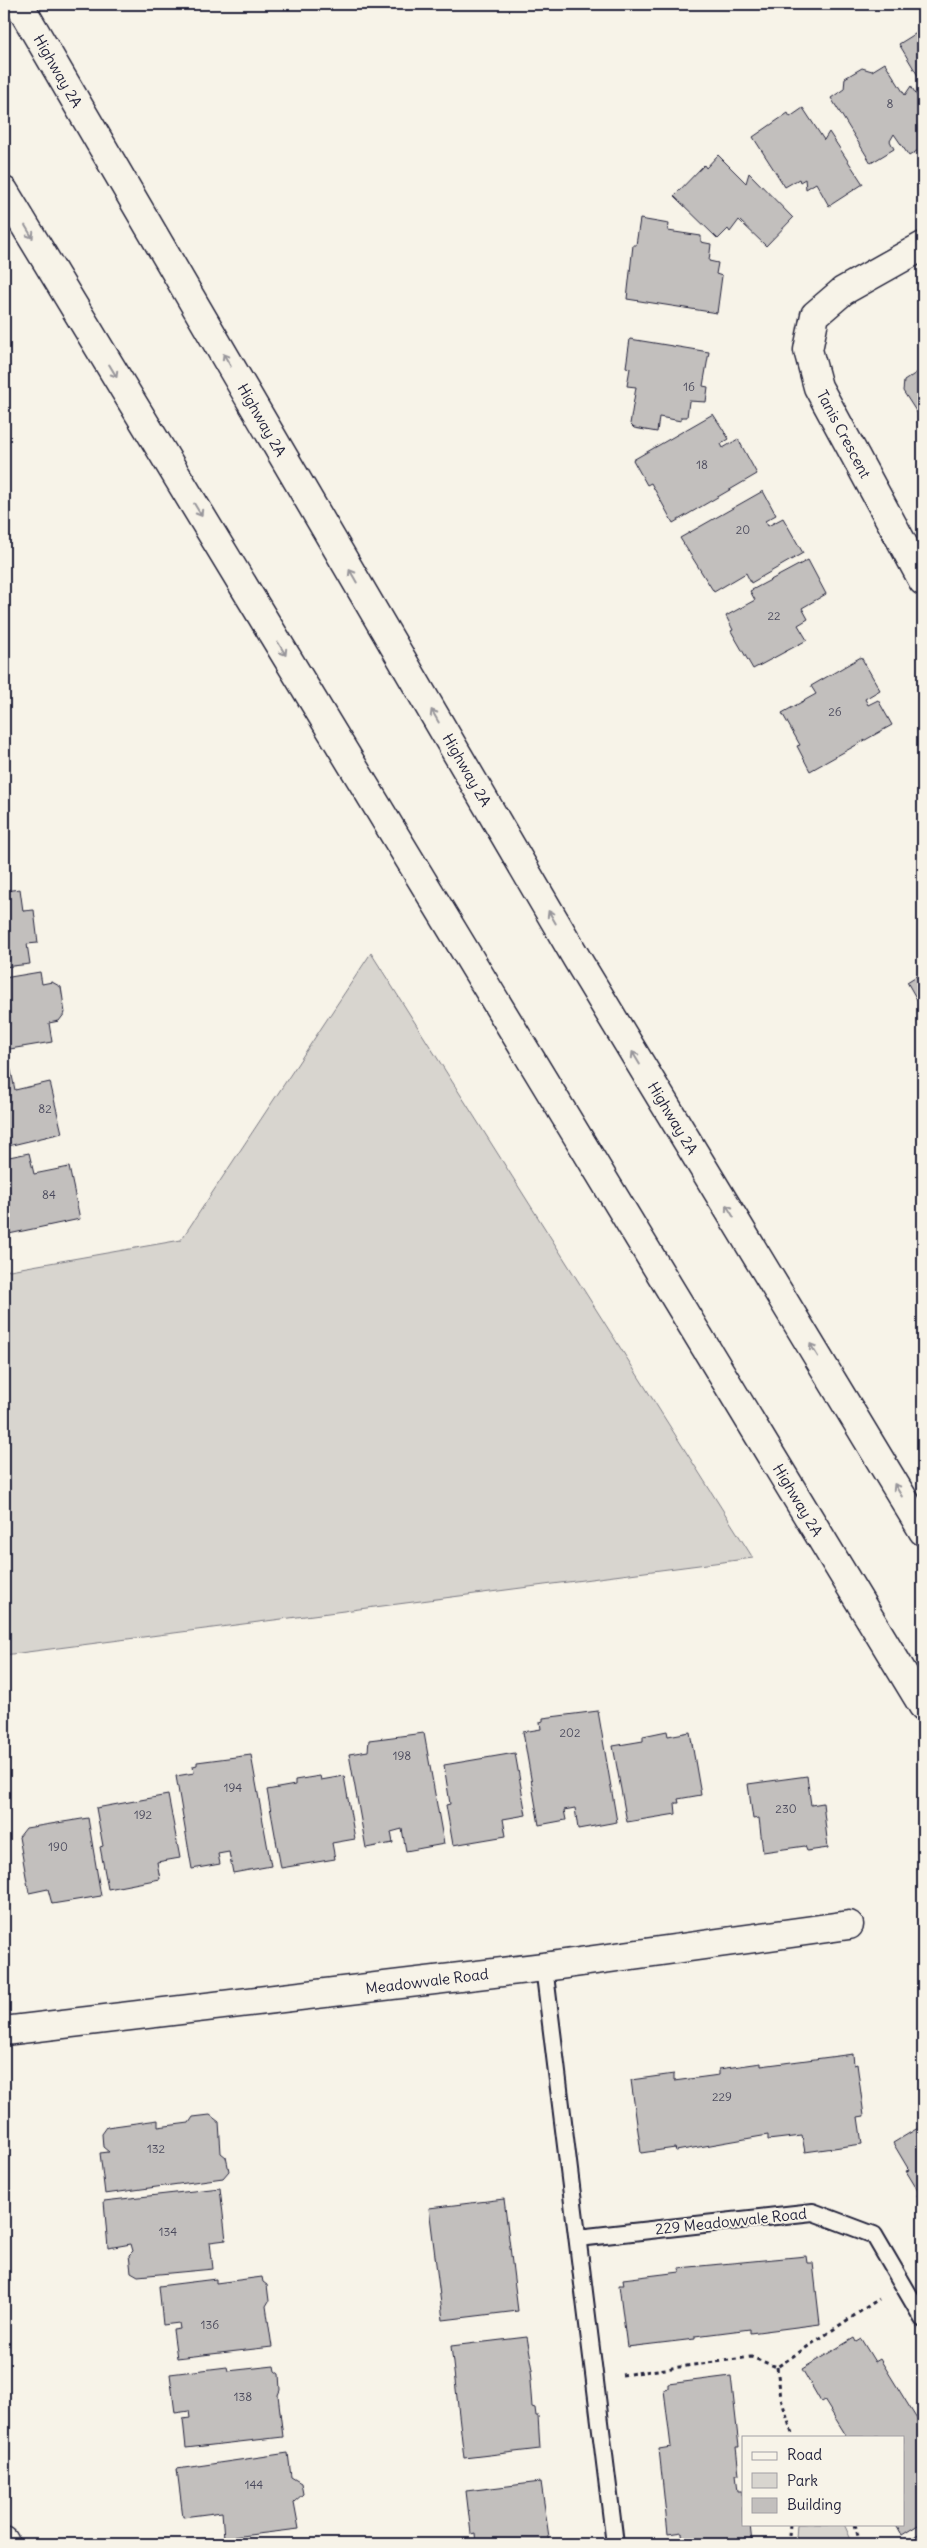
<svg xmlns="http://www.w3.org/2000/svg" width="927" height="2548" font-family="Delius,sans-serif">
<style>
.green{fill:#d8d5cf;stroke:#7d7c85}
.building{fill:#c2bfbd;stroke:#22223b}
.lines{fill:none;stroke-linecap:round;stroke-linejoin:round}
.service-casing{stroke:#22223b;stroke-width:20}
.minor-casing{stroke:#22223b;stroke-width:31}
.tertiary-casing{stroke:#22223b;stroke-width:31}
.motorway-casing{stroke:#22223b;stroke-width:31}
.path{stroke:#22223b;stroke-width:3;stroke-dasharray:4 4;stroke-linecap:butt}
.service{stroke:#f7f3e8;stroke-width:16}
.minor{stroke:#f7f3e8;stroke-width:28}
.tertiary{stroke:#f7f3e8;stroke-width:28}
.motorway{stroke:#f7f3e8;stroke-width:28}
.oneway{stroke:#97959a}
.labels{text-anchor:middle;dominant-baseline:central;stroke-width:4;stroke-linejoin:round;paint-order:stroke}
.number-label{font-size:12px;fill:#4a495c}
.street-label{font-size:15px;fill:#22223b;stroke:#f7f3e8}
</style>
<rect width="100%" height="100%" fill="#f7f3e8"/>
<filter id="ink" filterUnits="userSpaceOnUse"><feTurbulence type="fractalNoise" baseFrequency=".02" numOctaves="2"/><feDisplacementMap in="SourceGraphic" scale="10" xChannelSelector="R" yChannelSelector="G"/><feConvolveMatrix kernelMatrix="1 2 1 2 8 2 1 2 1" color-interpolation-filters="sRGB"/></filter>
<g filter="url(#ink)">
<!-- green -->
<g class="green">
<path d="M371,953L753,1558L4,1655V1271L181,1240Z"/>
<path d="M797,2524H844L853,2544H802L796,2538Z"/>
</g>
<!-- building -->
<g class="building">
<path d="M923,29V84L899,44Z"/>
<path d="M885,63L905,95L911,86L923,106V147L909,156L894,134L890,141L894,149L871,163L831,98L844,89L845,78L862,68L872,71Z"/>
<path d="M803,108L824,140L829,132L863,184L829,206L816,183L806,189L805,179L800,182L799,179L785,187L753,137L788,113L790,117Z"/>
<path d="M718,155L746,183L749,173L793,218L766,246L739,220L730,232L728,229L718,239L674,196L704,165L706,168Z"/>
<path d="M640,219L669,224L668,231L701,236V242L711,244L709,261L718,263L716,274L722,276L717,313L627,299L633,245H636Z"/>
<path d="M630,339L709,352L703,386L708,387L706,402L689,401L687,417H681V421L659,417L657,432L634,428L630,424L636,387L627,386L630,368L626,367Z"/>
<path d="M916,373L923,376V422L903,391L904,381Z"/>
<path d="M713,414L729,439L721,444L723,448L738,439L757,474L673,523L651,483L647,485L633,460Z"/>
<path d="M763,491L776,515L765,521L768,526L783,518L803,553L751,583L746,573L714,592L680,538Z"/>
<path d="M808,560L826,594L802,608L808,619L798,625L807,640L753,669L731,631L733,630L726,616L755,600L750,591Z"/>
<path d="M861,657L880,690L865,699L868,705L878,700L892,725L810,771L797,746L800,745L782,713L816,694L811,686Z"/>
<path d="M20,889L23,911L34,910L38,943L27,944L30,964L4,967V891Z"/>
<path d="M40,972L42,984L52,982L61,987L65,1013L59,1021L49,1023L52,1042L4,1050V978Z"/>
<path d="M923,972V1010L907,982Z"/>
<path d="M10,1066L15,1090L50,1082L62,1133L4,1147V1068Z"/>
<path d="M29,1153L34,1174L69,1167L80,1219L4,1235V1158Z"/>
<path d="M598,1711L617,1822L578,1829L575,1808L564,1810L566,1820L539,1825L523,1732L541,1729L540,1722L543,1721V1718Z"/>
<path d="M667,1731L668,1736L690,1732L701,1795L678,1799L679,1803H675L676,1814L627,1822L613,1746L643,1741V1736Z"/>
<path d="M424,1733L444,1844L406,1851L402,1829L391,1832L393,1843L366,1848L349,1754L368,1751L369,1740Z"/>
<path d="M515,1753L526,1815L503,1819L506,1836L453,1845L446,1805L450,1804L444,1765Z"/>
<path d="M251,1755L271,1866L233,1873L229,1852L218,1854L220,1864L192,1869L176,1776L194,1773L193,1766L197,1765V1762Z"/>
<path d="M320,1776L321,1780L344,1776L355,1839L332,1843L335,1859L281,1868L267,1790L295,1785V1780Z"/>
<path d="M807,1776L811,1805L823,1803L828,1848L807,1851L805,1846L763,1852L759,1818L753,1819L748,1784Z"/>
<path d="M168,1795L180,1858L157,1862L160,1879L108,1889L100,1847L103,1846L96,1808Z"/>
<path d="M88,1818L101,1896L52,1904L48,1889L29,1893L19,1837L26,1828Z"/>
<path d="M853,2054L854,2065L857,2064L864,2116L858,2117L862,2144L805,2152L802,2136L768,2140V2135L676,2151L675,2148L641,2153L631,2080L674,2074V2081L719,2075V2069L761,2063V2066Z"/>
<path d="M210,2115L219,2122L221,2153L226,2157L229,2171L223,2178L105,2194L100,2153L109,2152L103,2147L102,2134L107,2127L158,2120V2127L189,2123L193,2117Z"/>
<path d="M923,2125V2206L917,2195L920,2194L906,2171L909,2170L893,2143Z"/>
<path d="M220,2188L226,2240L210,2242L213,2269L138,2276L131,2272L129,2255L133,2251L131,2244L108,2248L104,2201Z"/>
<path d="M504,2199L518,2311L443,2320L429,2208Z"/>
<path d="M806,2256L807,2263H813L820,2324L750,2333V2329L695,2336V2339L627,2347L619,2285H624L623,2279L680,2272L679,2268Z"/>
<path d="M262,2277L263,2282L267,2285L269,2301L266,2306L272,2347L177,2358L173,2330L180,2329L179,2323L163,2325L159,2286L216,2279V2283Z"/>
<path d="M527,2337L533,2370H531L532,2381H530L532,2407L535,2408L536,2416H538L540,2449L464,2458L451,2346Z"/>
<path d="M854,2338L856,2342L861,2339L875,2362L880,2359L923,2429V2522L902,2535L896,2524H903V2437H847L824,2400L821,2402L802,2369Z"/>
<path d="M274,2366L275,2371L279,2374L280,2390L278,2395L283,2437L186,2448L183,2419L190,2418L189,2411L175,2413L170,2374L227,2367L228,2371Z"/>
<path d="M731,2376L739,2447H736L739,2474H736L738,2491H742L743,2524H750L752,2544H683L682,2532L668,2534L659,2449L671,2447L664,2390L668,2389V2384Z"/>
<path d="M288,2453L291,2477L301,2483L303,2494L294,2502L299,2529L224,2538L222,2512L183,2517L177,2469Z"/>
<path d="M541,2482L550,2544H476L475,2533L471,2534L466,2491Z"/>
<path d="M923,2531V2544H908L906,2542Z"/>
</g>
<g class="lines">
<defs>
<g id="service">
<path d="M544,1967L615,2544"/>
<path d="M578,2238L813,2212L874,2235L923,2319"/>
</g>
<g id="minor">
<path d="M923,246L843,291L815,315L808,350L818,387L923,581"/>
<path d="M4,2031L544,1967L849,1925"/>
</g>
<path id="tertiary" d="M4,2541V2544"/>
<g id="motorway">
<path d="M19,4L577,959L923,1531"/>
<path d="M4,191L923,1706"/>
</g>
</defs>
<!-- service casing -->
<use href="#service" class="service-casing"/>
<!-- minor casing -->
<use href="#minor" class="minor-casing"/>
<!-- tertiary casing -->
<use href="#tertiary" class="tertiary-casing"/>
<!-- motorway casing -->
<use href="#motorway" class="motorway-casing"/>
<!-- path -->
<g class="path">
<path d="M777,2367L781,2398L793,2437"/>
<path d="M622,2375L751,2357L777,2367L879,2299"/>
<path d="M790,2524L789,2536L795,2544"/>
<path d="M855,2524L860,2544"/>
</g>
<!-- service -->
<use href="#service" class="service"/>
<!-- minor -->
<use href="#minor" class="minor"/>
<!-- tertiary -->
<use href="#tertiary" class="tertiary"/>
<!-- motorway -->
<use href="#motorway" class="motorway"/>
</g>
<!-- one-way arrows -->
<defs><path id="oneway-shaft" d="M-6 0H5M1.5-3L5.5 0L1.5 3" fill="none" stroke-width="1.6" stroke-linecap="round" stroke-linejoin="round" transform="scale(1.25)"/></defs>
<g class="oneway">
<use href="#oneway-shaft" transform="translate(29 232) rotate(59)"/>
<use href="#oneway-shaft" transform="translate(227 360) rotate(-120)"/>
<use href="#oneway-shaft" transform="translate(113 371) rotate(59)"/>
<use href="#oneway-shaft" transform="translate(198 510) rotate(59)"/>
<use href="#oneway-shaft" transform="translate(353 576) rotate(-120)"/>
<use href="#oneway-shaft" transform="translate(282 649) rotate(59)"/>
<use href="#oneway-shaft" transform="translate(435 716) rotate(-120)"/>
<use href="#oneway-shaft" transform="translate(552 917) rotate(-120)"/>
<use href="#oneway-shaft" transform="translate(636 1058) rotate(-121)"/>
<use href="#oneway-shaft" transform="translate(730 1211) rotate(-121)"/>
<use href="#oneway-shaft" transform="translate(814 1350) rotate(-121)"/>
<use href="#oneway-shaft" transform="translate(898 1490) rotate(-121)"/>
</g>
</g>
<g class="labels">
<!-- number labels -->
<g class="number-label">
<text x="890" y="103">8</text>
<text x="689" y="386">16</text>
<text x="702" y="464">18</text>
<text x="743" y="529">20</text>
<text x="774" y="615">22</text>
<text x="835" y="711">26</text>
<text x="45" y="1108">82</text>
<text x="49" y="1194">84</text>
<text x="570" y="1732">202</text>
<text x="402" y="1755">198</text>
<text x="233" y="1787">194</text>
<text x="786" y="1808">230</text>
<text x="143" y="1814">192</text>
<text x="58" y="1846">190</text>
<text x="722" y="2096">229</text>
<text x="156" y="2148">132</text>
<text x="168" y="2231">134</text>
<text x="210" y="2324">136</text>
<text x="243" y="2396">138</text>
<text x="254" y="2484">144</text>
</g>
<!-- street labels -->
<g class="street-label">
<text transform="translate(58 71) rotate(60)">Highway 2A</text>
<text transform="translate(262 420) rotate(60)">Highway 2A</text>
<text transform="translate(844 434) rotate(62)">Tanis Crescent</text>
<text transform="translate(467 770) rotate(60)">Highway 2A</text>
<text transform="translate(673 1118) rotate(59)">Highway 2A</text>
<text transform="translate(798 1500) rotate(59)">Highway 2A</text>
<text transform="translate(427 1981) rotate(-7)">Meadowvale Road</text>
<text transform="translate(731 2221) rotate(-6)">229 Meadowvale Road</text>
</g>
</g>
<!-- margin -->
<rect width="927" height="2548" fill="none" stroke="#f7f3e8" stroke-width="20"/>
<rect x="10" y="10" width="907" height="2528" fill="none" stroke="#22223b" stroke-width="2" filter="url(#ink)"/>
<!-- legend -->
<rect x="742" y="2436" width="162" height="90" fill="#f7f3e8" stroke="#a29fa3"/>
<rect x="752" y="2452" width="25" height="8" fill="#f7f3e8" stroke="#a29fa3"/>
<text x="787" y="2460" font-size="15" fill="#22223b">Road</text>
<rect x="752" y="2473" width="25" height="15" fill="#d8d5cf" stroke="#a29fa3"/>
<text x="787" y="2486" font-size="15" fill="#22223b">Park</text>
<rect x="752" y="2498" width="25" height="15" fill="#c2bfbd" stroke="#a29fa3"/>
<text x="787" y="2510" font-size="15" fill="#22223b">Building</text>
</svg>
